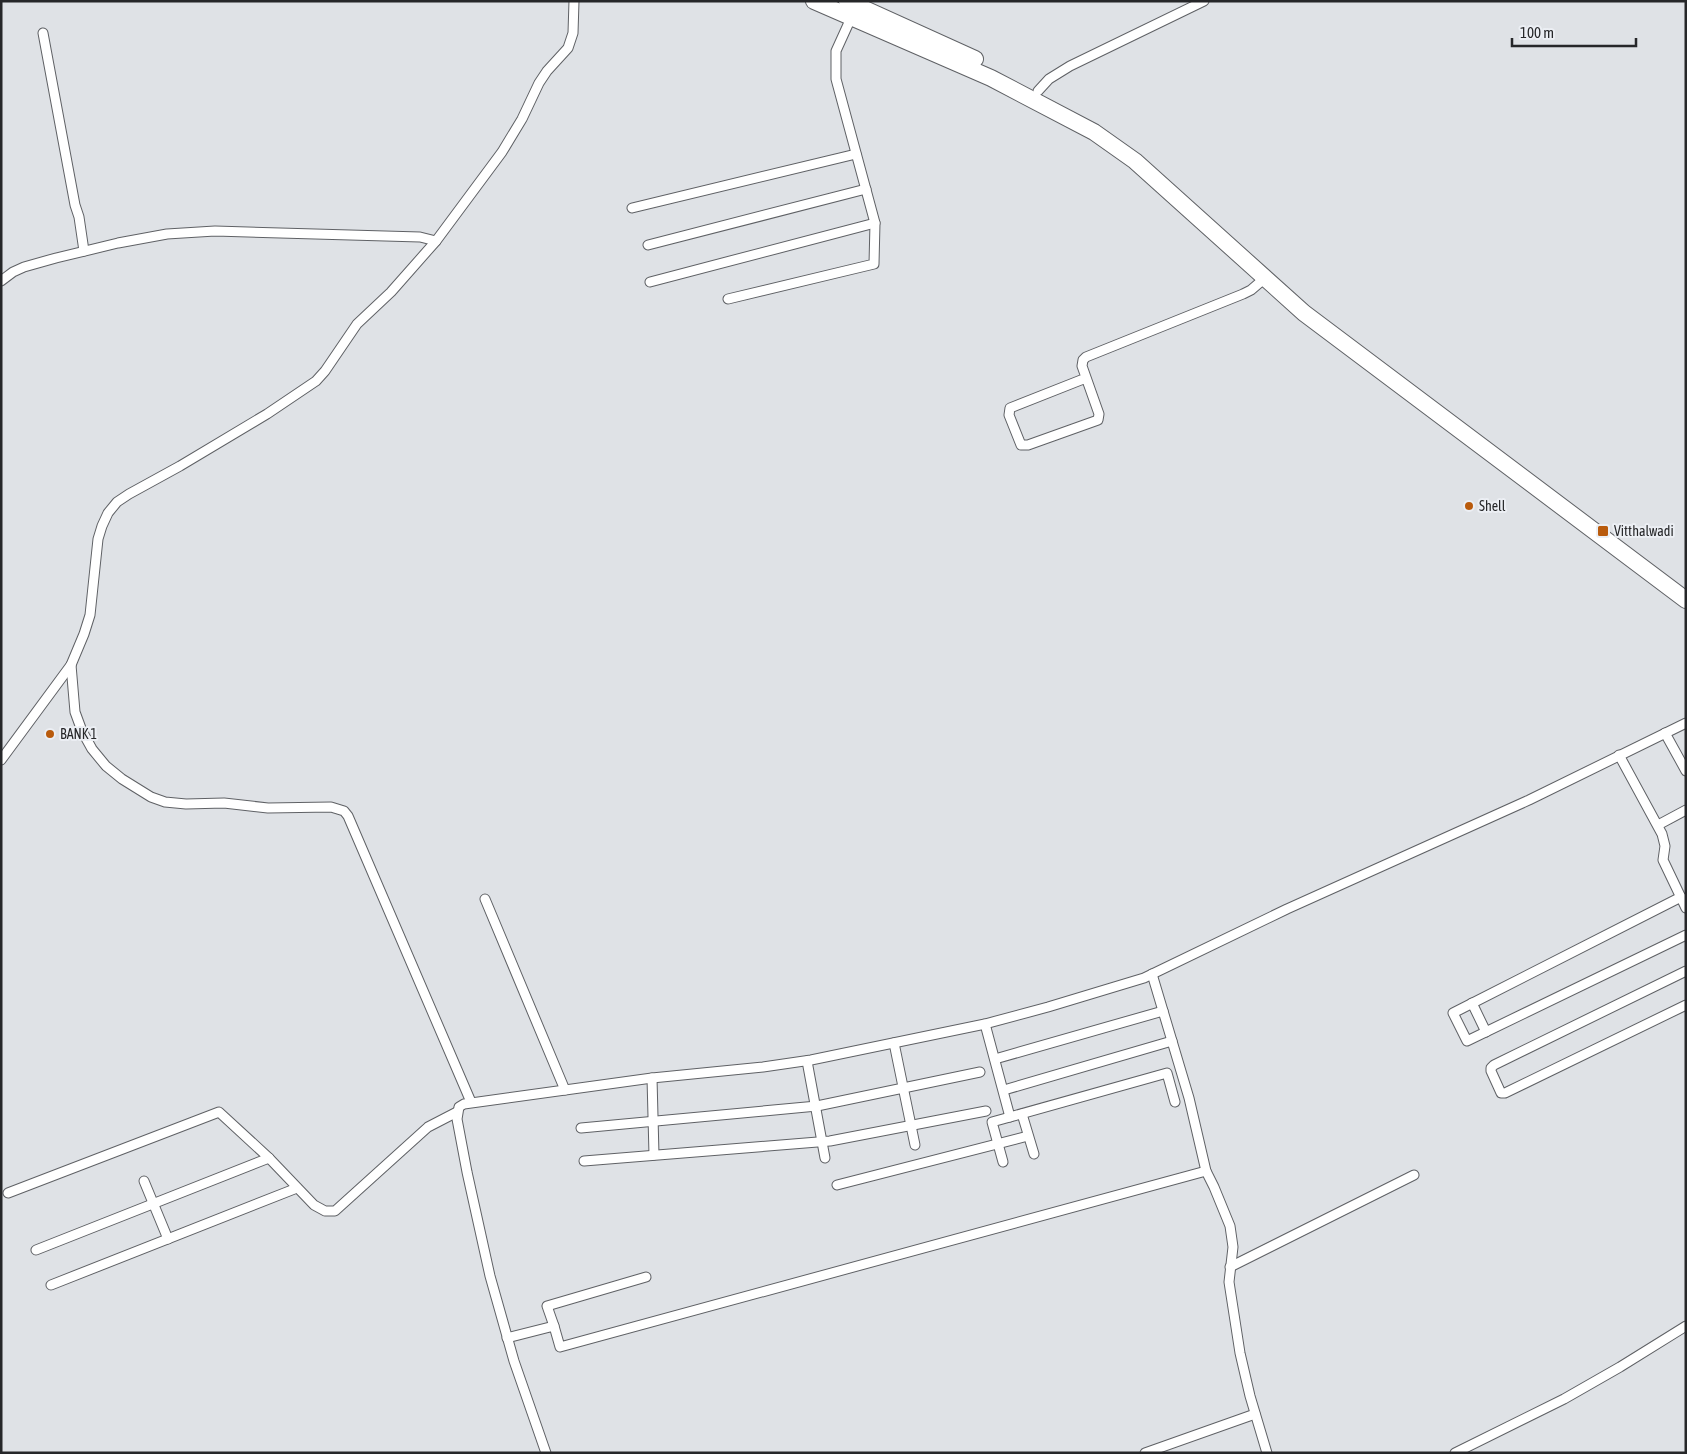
<svg xmlns="http://www.w3.org/2000/svg" width="1687" height="1454" font-family="'Asap Condensed',sans-serif">
<style>
.lines{fill:none;stroke-linecap:round;stroke-linejoin:round}
.street-casing{stroke:#5f6165;stroke-width:11}
.highway-casing{stroke:#5f6165;stroke-width:18}
.street{stroke:#fff;stroke-width:9}
.highway{stroke:#fff;stroke-width:16}
.poi-dot{fill:#b95b0d;stroke:#eceff4;stroke-width:2}
.labels{text-anchor:middle;dominant-baseline:central;stroke-width:4;stroke-linejoin:round;paint-order:stroke}
.poi-label{font-size:14px;fill:#262729;stroke:#eceff4;text-anchor:start}
</style>
<rect width="100%" height="100%" fill="#dfe2e6"/>
<g class="lines">
<defs>
<g id="street">
<path d="M43,33L75,205L79,217L84,251"/>
<path d="M1038,91L1049,79L1070,66L1204,1"/>
<path d="M632,208L856,154"/>
<path d="M648,245L866,189"/>
<path d="M1,281L13,272L24,267L56,258L118,243L167,234L215,231L420,237L436,241"/>
<path d="M650,282L875,223"/>
<path d="M728,299L874,264L875,223L836,79V51L851,18"/>
<path d="M1086,378L1010,408L1009,415L1021,445H1028L1098,420L1099,414L1082,366L1083,360L1086,357L1243,294L1251,290L1265,278"/>
<path d="M71,665L75,712L82,731L92,749L106,766L122,779L151,797L165,802L186,804L224,803L268,808L331,807L344,811L348,816L471,1102"/>
<path d="M1665,733L1686,771"/>
<path d="M1619,755L1662,834L1665,846L1663,860L1686,908"/>
<path d="M1,760L71,665L84,634L90,615L98,539L102,526L108,513L117,502L129,494L180,466L267,414L316,381L325,371L357,324L391,292L436,241L502,152L522,119L539,83L547,71L568,48L573,33L574,1"/>
<path d="M1658,825L1686,810"/>
<path d="M1681,897L1453,1013L1467,1041L1686,935"/>
<path d="M485,899L565,1090"/>
<path d="M1686,971L1494,1065L1491,1068V1071L1501,1093H1505L1686,1005"/>
<path d="M1152,974L1189,1098L1206,1171L1214,1187L1230,1226L1233,1247L1229,1282L1240,1353L1250,1396L1267,1453"/>
<path d="M1472,1003L1486,1032"/>
<path d="M985,1024L1010,1117L1167,1073L1175,1102"/>
<path d="M894,1043L915,1145"/>
<path d="M995,1059L1163,1011"/>
<path d="M807,1061L825,1158"/>
<path d="M652,1078L654,1155"/>
<path d="M1004,1090L1172,1041"/>
<path d="M1022,1114L1034,1154"/>
<path d="M581,1128L817,1106L980,1072"/>
<path d="M584,1161L830,1141L986,1111"/>
<path d="M1003,1162L992,1122L1010,1117"/>
<path d="M144,1181L168,1239"/>
<path d="M837,1185L1028,1136"/>
<path d="M8,1193L219,1112L269,1158L314,1205L325,1211H335L428,1127L457,1112"/>
<path d="M36,1250L269,1158"/>
<path d="M1230,1267L1414,1175"/>
<path d="M51,1285L297,1188"/>
<path d="M554,1326L547,1306L646,1277"/>
<path d="M507,1338L554,1326L560,1347L1206,1171"/>
<path d="M546,1453L514,1361L490,1276L467,1172L457,1119L459,1107L464,1104L652,1078L763,1067L811,1060L985,1024L1048,1007L1144,978L1287,909L1529,800L1686,723"/>
<path d="M1145,1453L1255,1414"/>
<path d="M1455,1453L1564,1399L1620,1367L1686,1326"/>
</g>
<g id="highway">
<path d="M814,1L991,78L1094,132L1135,161L1304,313L1686,600"/>
<path d="M847,1L975,59"/>
</g>
</defs>
<!-- street casing -->
<use href="#street" class="street-casing"/>
<!-- highway casing -->
<use href="#highway" class="highway-casing"/>
<!-- street -->
<use href="#street" class="street"/>
<!-- highway -->
<use href="#highway" class="highway"/>
</g>
<!-- markers -->
<g class="poi-dot">
<circle cx="1469" cy="506" r="5"/>
<rect x="1597" y="525" width="12" height="12" rx="2.5"/>
<circle cx="50" cy="734" r="5"/>
</g>
<g class="labels">
<!-- poi labels -->
<g class="poi-label">
<text x="1479" y="506">Shell</text>
<text x="1614" y="531">Vitthalwadi</text>
<text x="60" y="734">BANK 1</text>
</g>
</g>
<!-- border -->
<rect width="1687" height="1454" fill="none" stroke="#262729" stroke-width="5"/>
<!-- scale -->
<path d="M1512 38v8h124v-8" fill="none" stroke="#262729" stroke-width="2.5"/>
<text x="1520" y="38" font-size="15" fill="#262729" stroke="#eceff4" stroke-width="4" paint-order="stroke">100 m</text>
</svg>
